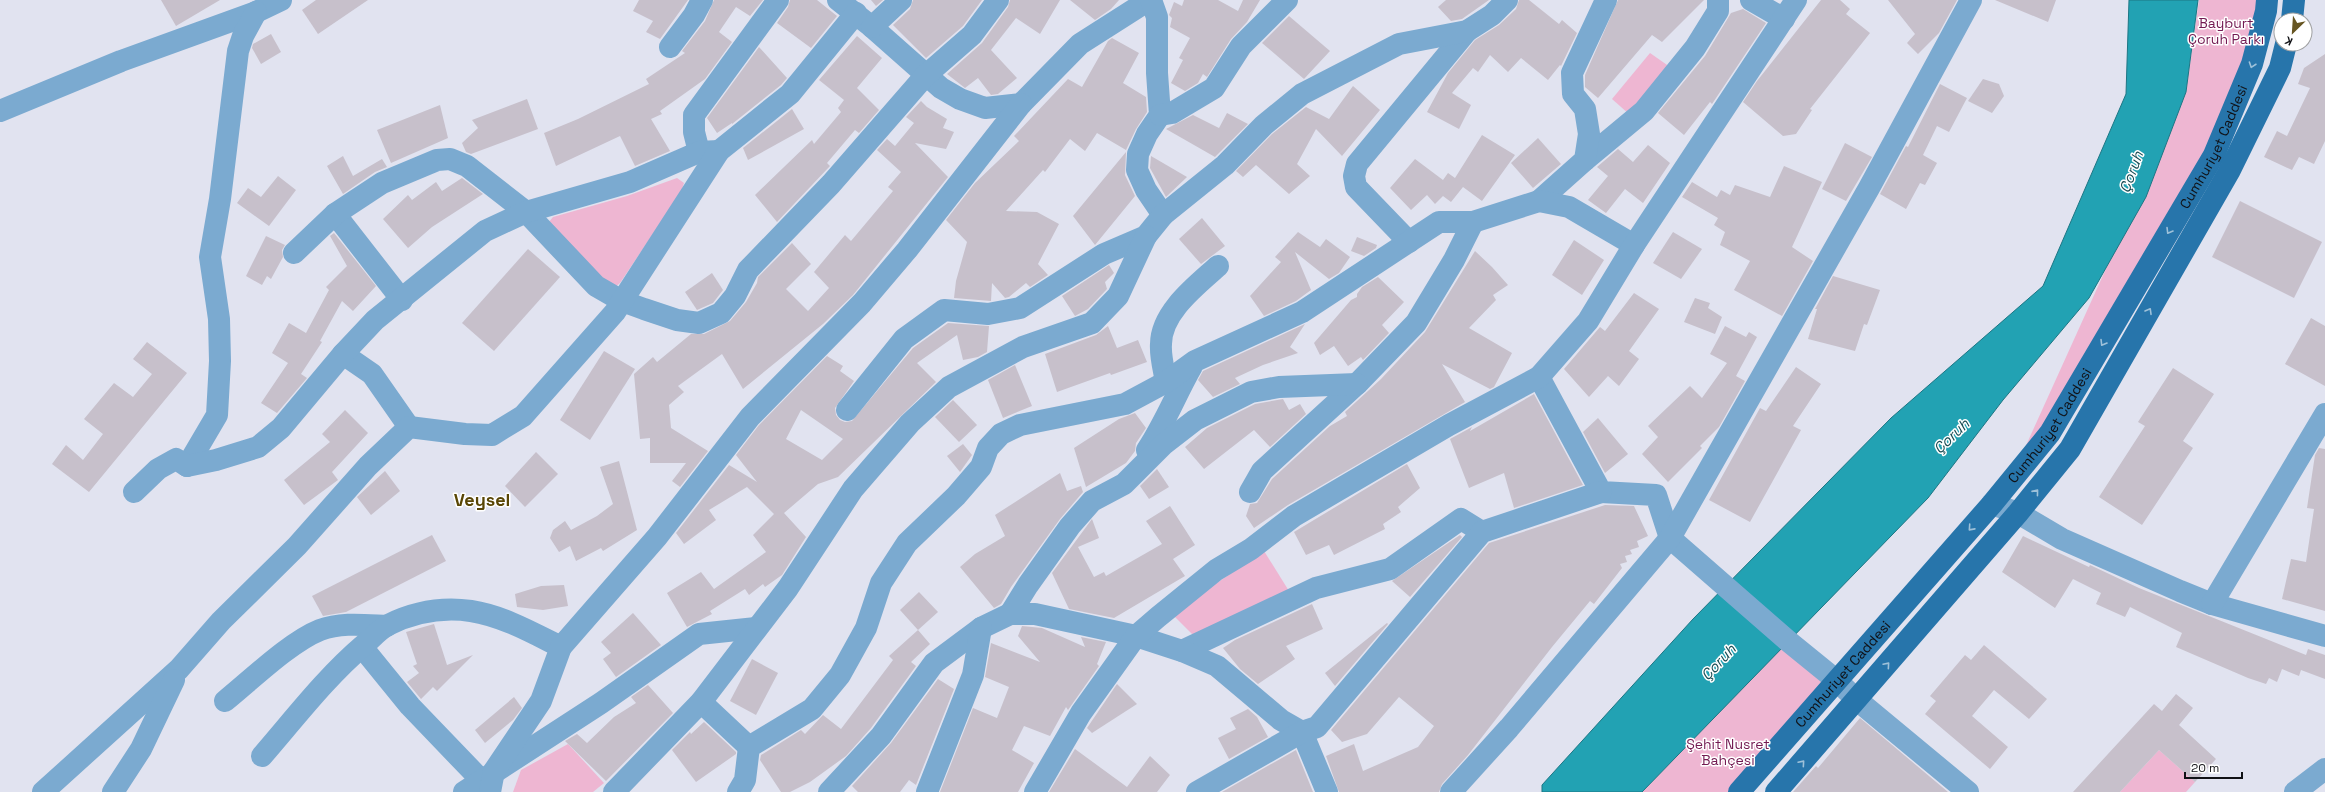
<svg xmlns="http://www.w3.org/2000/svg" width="2325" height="792" font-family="'Space Grotesk',sans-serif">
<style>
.green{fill:#eeb6d2}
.water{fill:#22a2b3;stroke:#1d7684}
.building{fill:#c7c0cb;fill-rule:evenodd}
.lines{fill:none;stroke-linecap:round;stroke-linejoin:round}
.minor{stroke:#7baad0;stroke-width:22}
.major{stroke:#2775ab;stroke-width:22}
.oneway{stroke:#9ec1d9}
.labels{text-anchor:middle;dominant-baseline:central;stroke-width:3;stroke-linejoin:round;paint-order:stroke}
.park-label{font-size:14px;fill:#731a52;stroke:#fff}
.street-label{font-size:14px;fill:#101115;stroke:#fff}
.water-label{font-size:15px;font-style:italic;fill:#194c53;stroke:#fff}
.district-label{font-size:18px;font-weight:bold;fill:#594605;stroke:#fff}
</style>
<rect width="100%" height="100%" fill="#e1e3f0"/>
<!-- green -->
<g class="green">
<path d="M2199,0H2267L2209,164L2009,483L2186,92Z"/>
<path d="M1650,53L1670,67L1629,114L1612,99Z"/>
<path d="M677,178L684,183L681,192L620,283L613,289L549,222L553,217L627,196Z"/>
<path d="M1264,551L1289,591L1193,635L1174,616L1208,589Z"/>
<path d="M1788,641L1836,680L1738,792H1642Z"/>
<path d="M568,744L604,783L593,792H513L521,770Z"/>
<path d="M2159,750L2195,782L2186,792H2120Z"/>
</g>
<!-- water -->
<path class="water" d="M2129,0H2198L2186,92L2146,197L2089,298L2003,400L1928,498L1642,792H1542V785L1693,619L1891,418L2043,286L2126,94Z"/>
<!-- building -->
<g class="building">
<path d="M161,0H220L176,26Z"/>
<path d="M316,0H368L318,34L302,10Z"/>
<path d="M639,0H688L660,39L646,32L653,21L633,11Z"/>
<path d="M714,0H763L750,16L736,7L719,32L732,42L705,79L660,111L662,114L651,119L670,151L635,166L620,136L556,166L544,133L578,119L649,84L646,79L685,53L682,51L705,21Z"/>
<path d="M790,0H817L837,16L811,48L777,23L788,7Z"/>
<path d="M871,0H883L876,6Z"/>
<path d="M913,0H982L963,26L926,58L893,25L910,9Z"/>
<path d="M1010,0H1060L1040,34L1016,18L991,50L1017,78L998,94L991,95L978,78L965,88L947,74L982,43L1008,7Z"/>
<path d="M1070,0H1119L1111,9L1095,20Z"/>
<path d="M1184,0H1218L1238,11L1243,0H1260L1247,22L1231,39L1207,77L1203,74L1198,83L1185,91L1171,83L1183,60L1179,58L1190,38L1170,27L1172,18L1169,15L1174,2L1182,6Z"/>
<path d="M1446,0H1489L1462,19L1451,21L1438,7Z"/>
<path d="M1519,0H1529L1559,24L1562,20L1577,33L1561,66L1560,65L1548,80L1521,58L1508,72L1490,55L1478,72L1473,68L1452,93L1471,105L1459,129L1427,112L1448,73L1475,40L1499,25L1516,9Z"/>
<path d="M1618,0H1704L1662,42L1652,35L1598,98L1585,87V75Z"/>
<path d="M1821,0H1840L1850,9L1846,14L1870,33L1810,109L1812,110L1796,134L1783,136L1743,102L1757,81Z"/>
<path d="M1888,0H1957L1939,33L1918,54L1907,43L1915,34Z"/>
<path d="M1995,0H2056L2048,22Z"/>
<path d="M1743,9L1766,23L1712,104L1710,102L1684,135L1658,113L1705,56L1731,13Z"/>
<path d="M1289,16L1330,51L1304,79L1262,43Z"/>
<path d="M271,34L281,52L261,64L252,48L253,44Z"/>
<path d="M857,36L882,58L857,88L879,110L859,133L855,130L827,163L830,166L777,222L755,195L812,140L814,144L841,112L838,108L844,100L819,80Z"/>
<path d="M1112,38L1139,53L1123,83L1146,97L1147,112L1136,129L1126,150L1097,133L1085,151L1070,139L1045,172L1043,170L1006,211L1037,212L1059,224L1038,264L1048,275L1030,287L1026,283L1009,297L1005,298L992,283L991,301L954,298L956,281L967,242L946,220L975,183L1019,141L1014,136L1068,79L1082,87L1108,41Z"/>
<path d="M759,47L787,78L781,85L732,124V123L717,133L707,118Z"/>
<path d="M2325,54V141L2314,164L2299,157L2292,170L2264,157L2277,131L2287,136L2310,88L2298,84L2304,68Z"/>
<path d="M1983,79L1999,84L2004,96L1992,113L1968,101Z"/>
<path d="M1940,84L1967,98L1949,132L1937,126L1923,155L1937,163L1925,185L1920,183L1906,209L1880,194L1906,146L1908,147Z"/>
<path d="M1353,86L1380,110L1342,156L1316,129L1297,164L1310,176L1289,194L1256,165L1243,177L1236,171L1272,134L1306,107L1329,119Z"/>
<path d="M527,99L538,129L471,154L466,152L462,143L478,128L472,120Z"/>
<path d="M921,101L927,107L947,119L943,128L954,132L946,149L915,143L948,177L853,295L823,324L743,389L722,354L678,386L684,392L669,405L671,428L708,451L680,487L672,481L686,463H650V438L640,439L634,374L653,357L657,362L691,334H704L730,321L746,302L757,283L758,277L792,243L811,264L786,289L808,311L829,288L814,272L845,235L851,241L893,191L888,187L901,172L877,150L887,139L895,146L914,123L906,117Z"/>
<path d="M440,105L448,138L391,163L377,130Z"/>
<path d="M792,109L804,129L748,160L743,148Z"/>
<path d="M1227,113L1248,124L1215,157L1166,129L1193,115L1219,128Z"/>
<path d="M1482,135L1515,155L1482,201L1463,187L1451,202L1443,196L1435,204L1427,195L1411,210L1390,188L1415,159L1443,180L1448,173L1455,178Z"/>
<path d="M1538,138L1561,164L1533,188L1511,163Z"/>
<path d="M1845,143L1872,157L1846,201L1822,189Z"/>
<path d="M1648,145L1670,163L1643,203L1625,189L1606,213L1588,200L1608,176L1597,167L1618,149L1633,162Z"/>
<path d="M1126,152L1125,175L1135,196L1095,245L1073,216Z"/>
<path d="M343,156L353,176L382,159L387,167L375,172L343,194L327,166Z"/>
<path d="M1151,156L1187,177L1166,197L1150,168Z"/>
<path d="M1784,166L1822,182L1792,247L1813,261L1782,316L1734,290L1750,261L1720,245L1725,232L1714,225L1718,218L1682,197L1692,182L1717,197L1721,190L1730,195L1735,185L1770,197Z"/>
<path d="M278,176L296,190L269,226L237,203L248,188L261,197Z"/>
<path d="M462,178L483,194L432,227L408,248L383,219L408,195L412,200L436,182L442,191Z"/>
<path d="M2240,201L2322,242L2294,298L2212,257Z"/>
<path d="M1202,218L1225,246L1201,264L1179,239Z"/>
<path d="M1298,232L1320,247L1326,239L1350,257L1339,273L1329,279L1295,252L1311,290L1296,301L1264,316L1250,296L1281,262L1275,257Z"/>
<path d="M1673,232L1702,249L1681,279L1653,263Z"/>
<path d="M334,233L376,286L353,311L342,301L320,341L322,342L301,374L307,378L277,413L261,403L288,363L272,353L289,323L306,333L329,290L326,287L347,266L330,236Z"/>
<path d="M266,236L285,245L282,250L283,257L271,279L267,276L262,285L246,276Z"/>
<path d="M1357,237L1377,245L1376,248L1364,256L1351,251Z"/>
<path d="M1574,240L1604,260L1582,295L1552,275Z"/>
<path d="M528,249L560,277L494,351L462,323Z"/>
<path d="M1475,251L1492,267L1508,285L1493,295L1496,300L1469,328L1512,353L1494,387L1490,389L1442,364L1465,402L1288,505L1254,528L1246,516L1250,504L1257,503L1272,479L1330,426L1347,416L1345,412L1381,379L1425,332Z"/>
<path d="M1109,265L1114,273L1105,282L1107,289L1088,309L1075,316L1062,296Z"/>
<path d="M712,273L723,290L713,303L697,310L685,292Z"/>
<path d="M1833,276L1880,290L1867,325L1864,324L1855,351L1808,339L1817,309H1815Z"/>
<path d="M1378,277L1404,302L1382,325L1389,333L1363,360L1361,357L1348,366L1334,346L1320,355L1314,343L1351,300L1357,297V294L1362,287Z"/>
<path d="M1634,293L1659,309L1629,351L1639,359L1619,386L1608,376L1589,397L1564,369L1600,327L1605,331Z"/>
<path d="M1695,298L1710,303L1708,308L1722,317L1715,334L1684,322Z"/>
<path d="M2311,318L2325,326V386L2285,364Z"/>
<path d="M948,323L989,326L987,352L978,357L963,360L957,335L917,363L936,382L838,477L818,484L784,513L806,537L782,575L765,587L763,584L749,595L745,589L710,611L712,614L687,627L667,593L701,572L714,589L766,552L753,535L774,514L747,487L709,510L716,520L684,544L676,533L729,465L757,482L736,455L759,425L827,356L843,366L840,371L854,381L835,408L836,415L840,420L845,422L852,421L913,348ZM801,410L843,439L822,460L786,439Z"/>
<path d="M1305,324L1290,347L1298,353L1263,365L1235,378L1240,384L1213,397L1198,380L1203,371Z"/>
<path d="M1108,326L1117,348L1138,340L1147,362L1111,375L1110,373L1057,392L1045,354L1096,335Z"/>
<path d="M1725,326L1746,337L1749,332L1757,337L1736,376L1745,381L1719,427L1700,446L1702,448L1668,482L1642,454L1658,437L1648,426L1690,386L1702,398L1727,363L1710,354Z"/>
<path d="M147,342L187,373L89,492L52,464L66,445L83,460L103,434L84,419L114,383L133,397L152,374L133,359Z"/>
<path d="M604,351L635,369L590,440L560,420Z"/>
<path d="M1015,365L1032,406L1003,418L988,380Z"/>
<path d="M1796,367L1821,384L1793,426L1801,430L1750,522L1709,500L1760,408L1766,411Z"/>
<path d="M2173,368L2214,394L2183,441L2193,448L2142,525L2099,497L2145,426L2138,422Z"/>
<path d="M1534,394L1583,485L1514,508L1504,473L1469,488L1450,439L1472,427L1470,431Z"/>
<path d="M1283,399L1289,410L1300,404L1306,414L1270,447L1254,430L1204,469L1185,447L1207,428L1255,404Z"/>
<path d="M953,400L977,425L959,442L935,417Z"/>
<path d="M345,410L368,433L332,472L338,480L304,505L284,480L330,442L322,434Z"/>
<path d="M1135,413L1146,428L1136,443L1135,451L1126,463L1086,487L1074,448L1119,419Z"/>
<path d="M1598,418L1628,454L1605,473L1583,432Z"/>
<path d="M963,444L972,455L960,472L947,456Z"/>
<path d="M2319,448L2325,449V611L2282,599L2291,559L2306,562L2314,509L2307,508L2315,455Z"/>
<path d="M536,452L558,474L525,507L505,486Z"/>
<path d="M619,461L637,530L603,551L601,548L576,561L570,546L559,552L550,538L553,530L565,521L571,530L597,516L613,504L600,467Z"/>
<path d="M1407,464L1420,488L1398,507L1401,512L1383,524L1385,529L1334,555L1329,545L1306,555L1294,532Z"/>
<path d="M1157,469L1169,487L1149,499L1140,486Z"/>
<path d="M385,471L400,491L371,515L357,497Z"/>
<path d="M1060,473L1067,491L1081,486L1083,492L1060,519L1011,587L1001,604L994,608L960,567L975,554L1005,536L995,515Z"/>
<path d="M1605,505L1634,506L1648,536L1637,541L1639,547L1630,550L1632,554L1625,556L1627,562L1620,564L1622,568L1594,604L1590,601L1552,647L1468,755L1442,784L1439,792H1339L1326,756L1354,744L1363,771L1418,747L1434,726L1399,697L1367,734L1342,742L1331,730L1489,543Z"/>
<path d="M1170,506L1195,545L1173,559L1185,576L1114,618L1069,609L1052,573L1092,519L1099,538L1078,547L1094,577L1104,572L1106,576L1162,544L1146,521Z"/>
<path d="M432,535L446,561L346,612L323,616L312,596Z"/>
<path d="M1460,535L1462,537L1410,597L1392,581Z"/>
<path d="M2023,536L2089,567L2090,565L2139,588L2306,655L2308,649L2325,655V679L2301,670L2299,676L2282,669L2277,682L2269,678L2266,684L2248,678L2176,647L2182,633L2130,607L2125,617L2096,604L2101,593L2073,579L2055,608L2002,572Z"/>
<path d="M564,585L568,606L543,610L517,607L515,594L541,586Z"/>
<path d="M919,592L938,612L918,630L900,610Z"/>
<path d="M1312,604L1323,629L1286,646L1295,659L1258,684L1240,669L1223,648L1235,640Z"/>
<path d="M633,613L661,645L616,677L603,659L611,653L601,642Z"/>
<path d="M1387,623L1388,624L1335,686L1325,673Z"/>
<path d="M434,624L447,665L473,655L437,691L433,687L421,699L407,682L419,673L413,666L417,664L406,632Z"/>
<path d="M1022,626L1042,628L1085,647L1081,637L1106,642L1097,664L1099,666L1068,710L1066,707L1050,736L1024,726L1012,750L1034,763L1018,792H940L973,708L997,718L1009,687L985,677L991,643L1040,662L1018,636Z"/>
<path d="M918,630L930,644L911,662L916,666L871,728L846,756L810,782L790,792H781L760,760L761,755L801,730L805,734L823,715L841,729L893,660L889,656Z"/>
<path d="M1984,645L2047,699L2029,719L1994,690L1972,716L2008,747L1990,769L1925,714L1936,701L1930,696L1965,655L1971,660Z"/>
<path d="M752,659L778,673L756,715L730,701Z"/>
<path d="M938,679L954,689L916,785L909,780L900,792H858L852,786L891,743Z"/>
<path d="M1117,684L1137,704L1092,733L1087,728Z"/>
<path d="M648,685L673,713L606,781L565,741L577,734L587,743L614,717L636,703L631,697Z"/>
<path d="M2176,694L2193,708L2179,725L2216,759L2195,782L2159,750L2120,792H2073L2154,704L2162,711Z"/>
<path d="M514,697L522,708L513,720L485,743L475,730Z"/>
<path d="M1248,709L1257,717L1268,737L1229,759L1218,738L1236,729L1230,718Z"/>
<path d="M1860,718L1948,792H1793L1816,766L1818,768Z"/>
<path d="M704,722L736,752V754L696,782L672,750L690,732L691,734Z"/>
<path d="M1075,749L1127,787L1150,756L1170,775L1157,792H1049Z"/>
<path d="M1296,750L1313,792H1222Z"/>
</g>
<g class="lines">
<!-- minor -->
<g class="minor">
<path d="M838,0L872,27L941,88L960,99L985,108L1021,104L1080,44L1149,0"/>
<path d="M1151,0L1157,17V73L1160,115L1147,134L1138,154L1137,170L1146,190L1163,215"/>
<path d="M1751,0L1784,19"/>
<path d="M872,27L901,0"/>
<path d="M670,47L694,15L702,0"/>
<path d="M0,111L121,61L256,12L281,0"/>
<path d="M1160,115L1172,113L1214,88L1241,46L1287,0"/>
<path d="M699,152L694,132V115L778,0"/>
<path d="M1585,160L1644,111L1695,48L1718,11V0"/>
<path d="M1539,201L1585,160L1589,134L1585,109L1573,94L1572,73L1606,0"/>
<path d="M335,214L402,300"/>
<path d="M1409,242L1356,187L1354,176L1357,164L1467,31"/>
<path d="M294,253L335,214L382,183L437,160L450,159L467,166L526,212L596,286L622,301L644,309L677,320L699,323L721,313L735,296L748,270L831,184L925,76L972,35L998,0"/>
<path d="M343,354L372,374L409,427"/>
<path d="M1539,377L1601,492L1656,495L1670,538L1788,641L1836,680L1857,700L1968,792"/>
<path d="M1166,382C1164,370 1160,356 1161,344C1161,312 1197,285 1218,266"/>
<path d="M847,410L904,339L944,310L988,314L1020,308L1104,254L1146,236L1163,215L1225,165L1264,125L1302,94L1399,44L1467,31L1492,15L1507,0"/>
<path d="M1147,450C1165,423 1176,394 1192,366"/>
<path d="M187,466L217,415L220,361L219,319L210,257L220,199L238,51L243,36L256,12"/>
<path d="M134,492L158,469L176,459L187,466L216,460L258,447L281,428L343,354L375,320L485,231L526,212L630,182L699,152L719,151"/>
<path d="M1250,492L1262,471L1357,384L1416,323L1454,260L1473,222"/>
<path d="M1992,504L2018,513L2062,539L2180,591L2212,604L2325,636"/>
<path d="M2212,604L2325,414"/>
<path d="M1010,614L1028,585L1070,526L1092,501L1124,484L1164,444L1195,420L1251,392L1279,387L1357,384"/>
<path d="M362,647L410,706L482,781"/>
<path d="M1182,651L1316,588L1390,569L1461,519L1482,532"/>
<path d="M225,701C251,680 290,642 320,630C341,622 365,625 387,626"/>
<path d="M701,702L749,747"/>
<path d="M262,756C295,718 326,677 365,644C372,638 380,629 388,625C414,612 443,607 471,611C503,616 533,633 561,647"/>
<path d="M43,792L179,669L221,621L297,546L368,466L409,427L465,434L492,435L523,416L615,312L719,151L790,94L856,13"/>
<path d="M113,792L141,749L174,680"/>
<path d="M464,792L601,703L699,634L756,628"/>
<path d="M490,792L494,771L541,701L561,647L657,537L750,417L862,303L907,250L1021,104"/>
<path d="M614,792L701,702L788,588L853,489L910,423L949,387L1023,347L1092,323L1118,296L1146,236"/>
<path d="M738,792L745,780L749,747L812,709L840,675L866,628L881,583L907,543L956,496L981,467L988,448L1001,434L1020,425L1125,404L1166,382L1195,361L1302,312L1439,222H1473L1539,201L1569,207L1634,245"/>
<path d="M829,792L881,736L934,663L981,628L1010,614H1035L1136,636L1182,651L1217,666L1281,720L1302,732L1327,792"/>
<path d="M927,792L973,675L981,628"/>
<path d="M1035,792L1081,713L1136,636L1158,617L1216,570L1251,549L1294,516L1449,425L1539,377L1588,321L1634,245L1796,0"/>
<path d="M1197,792L1302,732L1317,727L1482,532L1601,492"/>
<path d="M1451,792L1509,728L1670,538L1869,188L1971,0"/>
<path d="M2295,792L2325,769"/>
</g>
<!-- major -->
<g class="major">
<path d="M2292,20L2294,0"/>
<path id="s1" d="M1739,792L1992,504L2050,433L2214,155L2252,64L2266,11L2267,0"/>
<path d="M1776,792L2018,513L2070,449L2230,170L2280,68L2286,44"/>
</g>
</g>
<!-- one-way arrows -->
<defs><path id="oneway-chevron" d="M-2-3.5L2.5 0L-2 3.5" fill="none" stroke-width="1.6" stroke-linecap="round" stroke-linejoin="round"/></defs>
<g class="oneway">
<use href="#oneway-chevron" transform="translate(2252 65) rotate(109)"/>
<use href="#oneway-chevron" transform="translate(2169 231) rotate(121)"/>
<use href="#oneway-chevron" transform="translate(2149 311) rotate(-60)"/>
<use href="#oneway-chevron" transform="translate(2103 343) rotate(121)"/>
<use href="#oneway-chevron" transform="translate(2036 492) rotate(-51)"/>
<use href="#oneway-chevron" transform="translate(1971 528) rotate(132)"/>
<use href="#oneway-chevron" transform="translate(1887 665) rotate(-49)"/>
<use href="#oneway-chevron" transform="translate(1802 763) rotate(-49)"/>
</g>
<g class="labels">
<!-- park labels -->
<g class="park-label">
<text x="2226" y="23">Bayburt<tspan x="2226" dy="16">Çoruh Parkı</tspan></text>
<text x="1728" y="744">Şehit Nusret<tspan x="1728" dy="16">Bahçesi</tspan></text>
</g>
<!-- street labels -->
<g class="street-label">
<text stroke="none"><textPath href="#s1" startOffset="805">Cumhuriyet Caddesi</textPath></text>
<text stroke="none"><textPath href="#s1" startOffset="481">Cumhuriyet Caddesi</textPath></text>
<text stroke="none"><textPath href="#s1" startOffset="157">Cumhuriyet Caddesi</textPath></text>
</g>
<!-- water labels -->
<g class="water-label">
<text transform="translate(2131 172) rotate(-70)">Çoruh</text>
<text transform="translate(1951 436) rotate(-44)">Çoruh</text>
<text transform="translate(1718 662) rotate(-47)">Çoruh</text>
</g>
<!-- district labels -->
<g class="district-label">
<text x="482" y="499">Veysel</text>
</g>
</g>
<!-- north arrow -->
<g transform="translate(2293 32) rotate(205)"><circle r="19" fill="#ffffff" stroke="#9fa0a1"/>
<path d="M0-3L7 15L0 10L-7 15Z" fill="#665522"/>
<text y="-6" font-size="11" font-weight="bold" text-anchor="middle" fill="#101115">K</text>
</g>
<!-- scale -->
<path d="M2185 772v6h57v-6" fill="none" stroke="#101115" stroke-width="2"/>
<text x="2191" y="772" font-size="12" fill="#101115" stroke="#ffffff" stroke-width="3" paint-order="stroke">20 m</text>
</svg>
